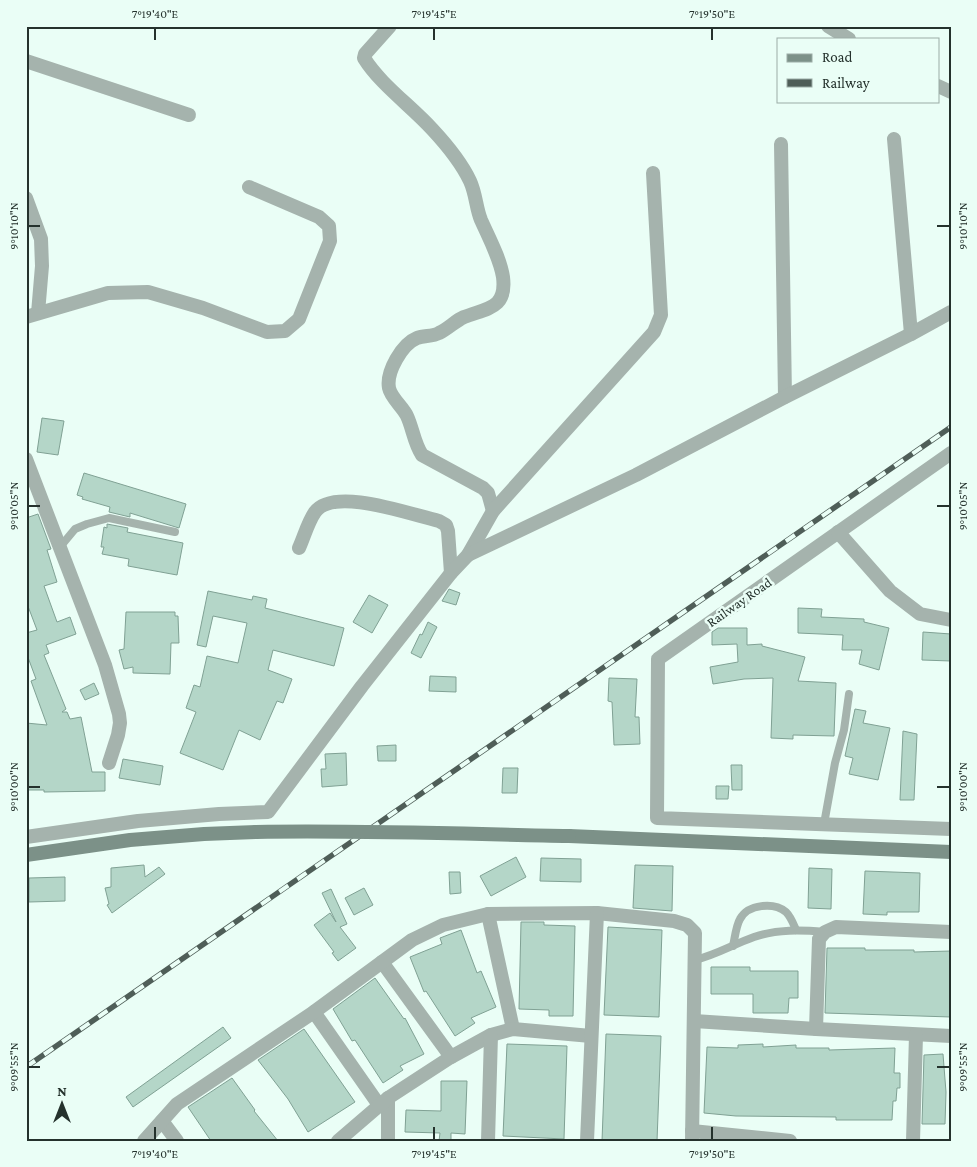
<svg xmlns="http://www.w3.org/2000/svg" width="977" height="1167" font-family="'Crimson Pro',serif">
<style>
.building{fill:#b4d6c8;stroke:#80a194}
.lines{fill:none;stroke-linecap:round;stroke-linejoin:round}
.service{stroke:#a5b3ad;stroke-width:8}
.minor{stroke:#a5b3ad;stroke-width:14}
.secondary{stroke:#7c9188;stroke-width:14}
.rail-casing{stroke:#4f5e58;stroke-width:5.5}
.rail{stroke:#eafef6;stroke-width:4;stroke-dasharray:11;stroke-linecap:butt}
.secondary-bridge{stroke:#7c9188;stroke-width:14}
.ticks{fill:none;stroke:#25322d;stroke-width:2}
.labels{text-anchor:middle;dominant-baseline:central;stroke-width:5;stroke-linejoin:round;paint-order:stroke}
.street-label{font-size:14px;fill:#25322d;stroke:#eafef6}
.neatline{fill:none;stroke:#25322d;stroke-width:2}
.ticks-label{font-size:12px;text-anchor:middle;fill:#25322d}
</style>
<rect width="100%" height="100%" fill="#eafef6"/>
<!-- building -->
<g class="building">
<path d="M42,418L64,421L58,455L37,452Z"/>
<path d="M84,473L186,504L179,528L130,513V517L109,512L110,507L82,499L83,497L77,495Z"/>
<path d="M38,514L51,549L47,550L57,582L44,586L57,622L70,617L76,634L46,645L49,653L44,655L66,709L62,712H67L70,719L81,717L92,772H105V791L44,792V790H26V723L47,725L31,681L36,679L26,652V633L37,630L26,601V518Z"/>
<path d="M107,524L128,528L127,532L183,543L177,575L128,566L129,559L102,554L104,547H101L104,527L107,528Z"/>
<path d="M449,589L460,593L456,605L442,601Z"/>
<path d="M208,591L252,600L253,596L267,599L265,608L344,628L334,666L273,650L268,670L292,679L283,703L277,701L260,740L239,730L223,770L180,753L196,712L186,708L194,685L200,687L207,656L238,663L247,623L213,616L206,647L197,645Z"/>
<path d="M369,595L388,605L372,633L353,622Z"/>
<path d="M798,608L822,609L821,617L864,619V622L889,628L879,670L859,664L862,650H842L843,635L798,633Z"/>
<path d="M126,612H175V616H178L179,643H171L170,674L133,673V667L124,669L119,650L124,649Z"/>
<path d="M428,622L437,627L421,658L411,653L420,634L422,635Z"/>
<path d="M718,628H747V645L762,644V646L805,657L798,681L836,683L834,736L793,735V739L771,738L773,678L744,679L713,684L710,667L738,662L737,644L712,645V632Z"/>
<path d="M923,632L951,634V661L922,660Z"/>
<path d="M430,676L456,677V692L429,691Z"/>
<path d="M609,678L637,679L635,717H639L640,744L614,745L612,702L608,701Z"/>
<path d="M94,683L99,694L85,700L80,690Z"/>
<path d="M855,709L866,711L863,723L890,728L878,780L849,774L853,758L845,756Z"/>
<path d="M903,731L917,734L914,800H900Z"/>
<path d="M396,745V761H378L377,746Z"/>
<path d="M346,753L347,785L322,787L321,769H326L325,754Z"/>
<path d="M123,759L163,766L160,785L119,778Z"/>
<path d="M731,765H742V790H732Z"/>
<path d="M503,768H518L517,793H502Z"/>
<path d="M716,786H729L728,799H716Z"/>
<path d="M516,857L526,877L491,896L480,876Z"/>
<path d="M541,858L581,859V882L540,881Z"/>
<path d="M144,865L145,877L159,867L165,874L112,913L107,905L109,904L105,888L111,887V868Z"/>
<path d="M635,865L673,866L672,911L633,908Z"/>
<path d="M809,868L832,869L831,909L808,908Z"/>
<path d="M865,871L920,873L919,912H887V915L863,914Z"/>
<path d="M449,872H460L461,893L450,894Z"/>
<path d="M65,877V901L29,902V878Z"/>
<path d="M364,888L373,905L354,915L345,898Z"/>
<path d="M331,889L347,924L340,927L356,948L338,961L332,953L334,952L314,925L330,913L336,922L322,893Z"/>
<path d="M521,922H544V925L575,926L573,1016H549V1010L519,1009Z"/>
<path d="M608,927L662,930L659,1017L604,1015Z"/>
<path d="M461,930L477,973L481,971L496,1007L471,1018L475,1023L455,1036L426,991L424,992L410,957L442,944L440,938Z"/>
<path d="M827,948H865V950H914V952L951,951V1017L825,1013Z"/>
<path d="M711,967H750V971H798V998H789L788,1013H753V994H711Z"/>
<path d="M375,978L404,1019L405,1018L424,1054L400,1066L403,1070L383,1083L355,1040L352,1041L333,1009Z"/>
<path d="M223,1027L231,1038L133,1107L126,1097Z"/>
<path d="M304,1029L355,1102L308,1132L288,1099L258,1060Z"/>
<path d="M606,1034L661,1036L657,1141H602Z"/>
<path d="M507,1044L567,1046L564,1139L503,1136Z"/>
<path d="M763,1044V1047L796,1045V1048H829V1050L895,1048L894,1073H900V1088H897L896,1101H893L892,1120H836V1117L736,1116L704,1113L707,1047L738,1048V1045Z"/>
<path d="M943,1054L946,1092L945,1124H922L924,1055Z"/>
<path d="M232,1078L255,1110L254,1111L278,1141H211L188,1107Z"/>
<path d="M441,1081H467L465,1134L451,1133V1141H439L440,1133L405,1132L406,1110L441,1111Z"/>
</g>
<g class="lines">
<!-- service -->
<g class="service">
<path d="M60,547L75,529L87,524L109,518L175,532"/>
<path d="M824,824L835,763L844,730L849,694"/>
<path d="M733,946C735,937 736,926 740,919C748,904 774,902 786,912C791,917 793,923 796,930"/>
<path d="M695,960C716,955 734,944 754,937C777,929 801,930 825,932"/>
</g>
<!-- minor -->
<g class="minor">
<path d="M390,26L365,54L364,58C380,84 411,106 432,129C446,144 461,162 470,181C476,194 476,208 481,220C489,238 500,258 503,277C507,309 487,308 464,317C455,321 448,329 439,333C432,337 424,335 417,338C402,344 386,372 389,388C391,398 403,407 407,416C413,429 414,443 422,455L483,488L488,493L493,511"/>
<path d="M828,26L849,39"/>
<path d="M26,61L189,115"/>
<path d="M938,86L951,92"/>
<path d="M894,139L911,334"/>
<path d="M781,144L785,397"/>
<path d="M26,198L41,239L42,266L38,313"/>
<path d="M26,317L108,293L148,292L203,308L267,332L285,331L299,319L330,241L329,226L319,217L249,187"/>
<path d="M951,453L658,659L657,818L951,829"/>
<path d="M26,459L105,665L119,714L120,723L118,735L109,763"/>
<path d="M838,532L890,591L920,614L951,620"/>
<path d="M299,548C304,537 308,522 315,512C334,486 412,515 439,521L446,525L448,531L451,573"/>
<path d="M468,555L493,511L654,332L661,315L653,173"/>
<path d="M26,837L138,821L219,814L268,812L362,686L451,573L468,555L636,475L785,397L911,334L951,312"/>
<path d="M488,914L513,1029"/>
<path d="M382,962L451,1057"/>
<path d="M314,1012L379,1105"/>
<path d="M694,1021L816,1029L951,1036"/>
<path d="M816,1029L819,939L825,932L836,927L951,932"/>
<path d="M388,1098V1141"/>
<path d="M162,1121L177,1141"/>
<path d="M692,1131L790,1141"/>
<path d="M144,1141L177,1104L314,1012L412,940L443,925L488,914L597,913L674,921L687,925L695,933L692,1141"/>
<path d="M338,1141L388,1098L451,1057L491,1035L513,1029L591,1036"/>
<path d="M488,1141L491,1035"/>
<path d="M587,1141L597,913"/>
<path d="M913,1141L916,1035"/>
</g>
<!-- secondary -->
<g class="secondary">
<path d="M569,836L951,852"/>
<path d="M26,855L130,840L204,834L256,832"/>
</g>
<defs>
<path id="rail" d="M26,1067L951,427"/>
</defs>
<!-- rail casing -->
<use href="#rail" class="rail-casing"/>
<!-- rail -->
<use href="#rail" class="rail"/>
<!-- secondary-bridge -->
<path class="secondary-bridge" d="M256,832C360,830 465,834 569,836"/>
</g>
<!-- ticks -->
<path class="ticks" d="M155,28V40M434,28V40M712,28V40M28,226H40M937,226H950M28,506H40M937,506H950M28,787H40M937,787H950M28,1067H40M937,1067H950M155,1127V1140M434,1127V1140M712,1127V1140"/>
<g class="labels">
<!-- street labels -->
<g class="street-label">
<text transform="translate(739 602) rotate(-35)">Railway Road</text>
</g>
</g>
<!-- border -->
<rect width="977" height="1167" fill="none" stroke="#eafef6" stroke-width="55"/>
<!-- legend -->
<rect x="777" y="38" width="162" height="65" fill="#eafef6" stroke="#9baca6"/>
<rect x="787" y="54" width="25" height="8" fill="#7c9188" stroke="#9baca6"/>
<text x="822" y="62" font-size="15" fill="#25322d">Road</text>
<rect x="787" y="79" width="25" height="8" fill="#4f5e58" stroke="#9baca6"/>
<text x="822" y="88" font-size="15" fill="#25322d">Railway</text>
<!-- north arrow -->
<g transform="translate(62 1104)" stroke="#eafef6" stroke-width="4" paint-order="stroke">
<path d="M0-4L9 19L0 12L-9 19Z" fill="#25322d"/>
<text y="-8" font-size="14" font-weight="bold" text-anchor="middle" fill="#25322d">N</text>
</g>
<rect x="28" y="28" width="922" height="1112" class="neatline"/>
<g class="ticks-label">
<text x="155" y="18">7°19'40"E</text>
<text x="434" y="18">7°19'45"E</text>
<text x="712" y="18">7°19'50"E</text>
<text transform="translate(14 226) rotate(-90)" y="4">9°10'10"N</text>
<text transform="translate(963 226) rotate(-90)" y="4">9°10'10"N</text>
<text transform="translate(14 506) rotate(-90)" y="4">9°10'05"N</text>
<text transform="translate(963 506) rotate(-90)" y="4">9°10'05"N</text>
<text transform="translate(14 787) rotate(-90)" y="4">9°10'00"N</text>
<text transform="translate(963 787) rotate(-90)" y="4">9°10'00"N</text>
<text transform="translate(14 1067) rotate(-90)" y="4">9°09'55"N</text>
<text transform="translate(963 1067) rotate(-90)" y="4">9°09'55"N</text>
<text x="155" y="1158">7°19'40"E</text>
<text x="434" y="1158">7°19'45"E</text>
<text x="712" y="1158">7°19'50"E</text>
</g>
</svg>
